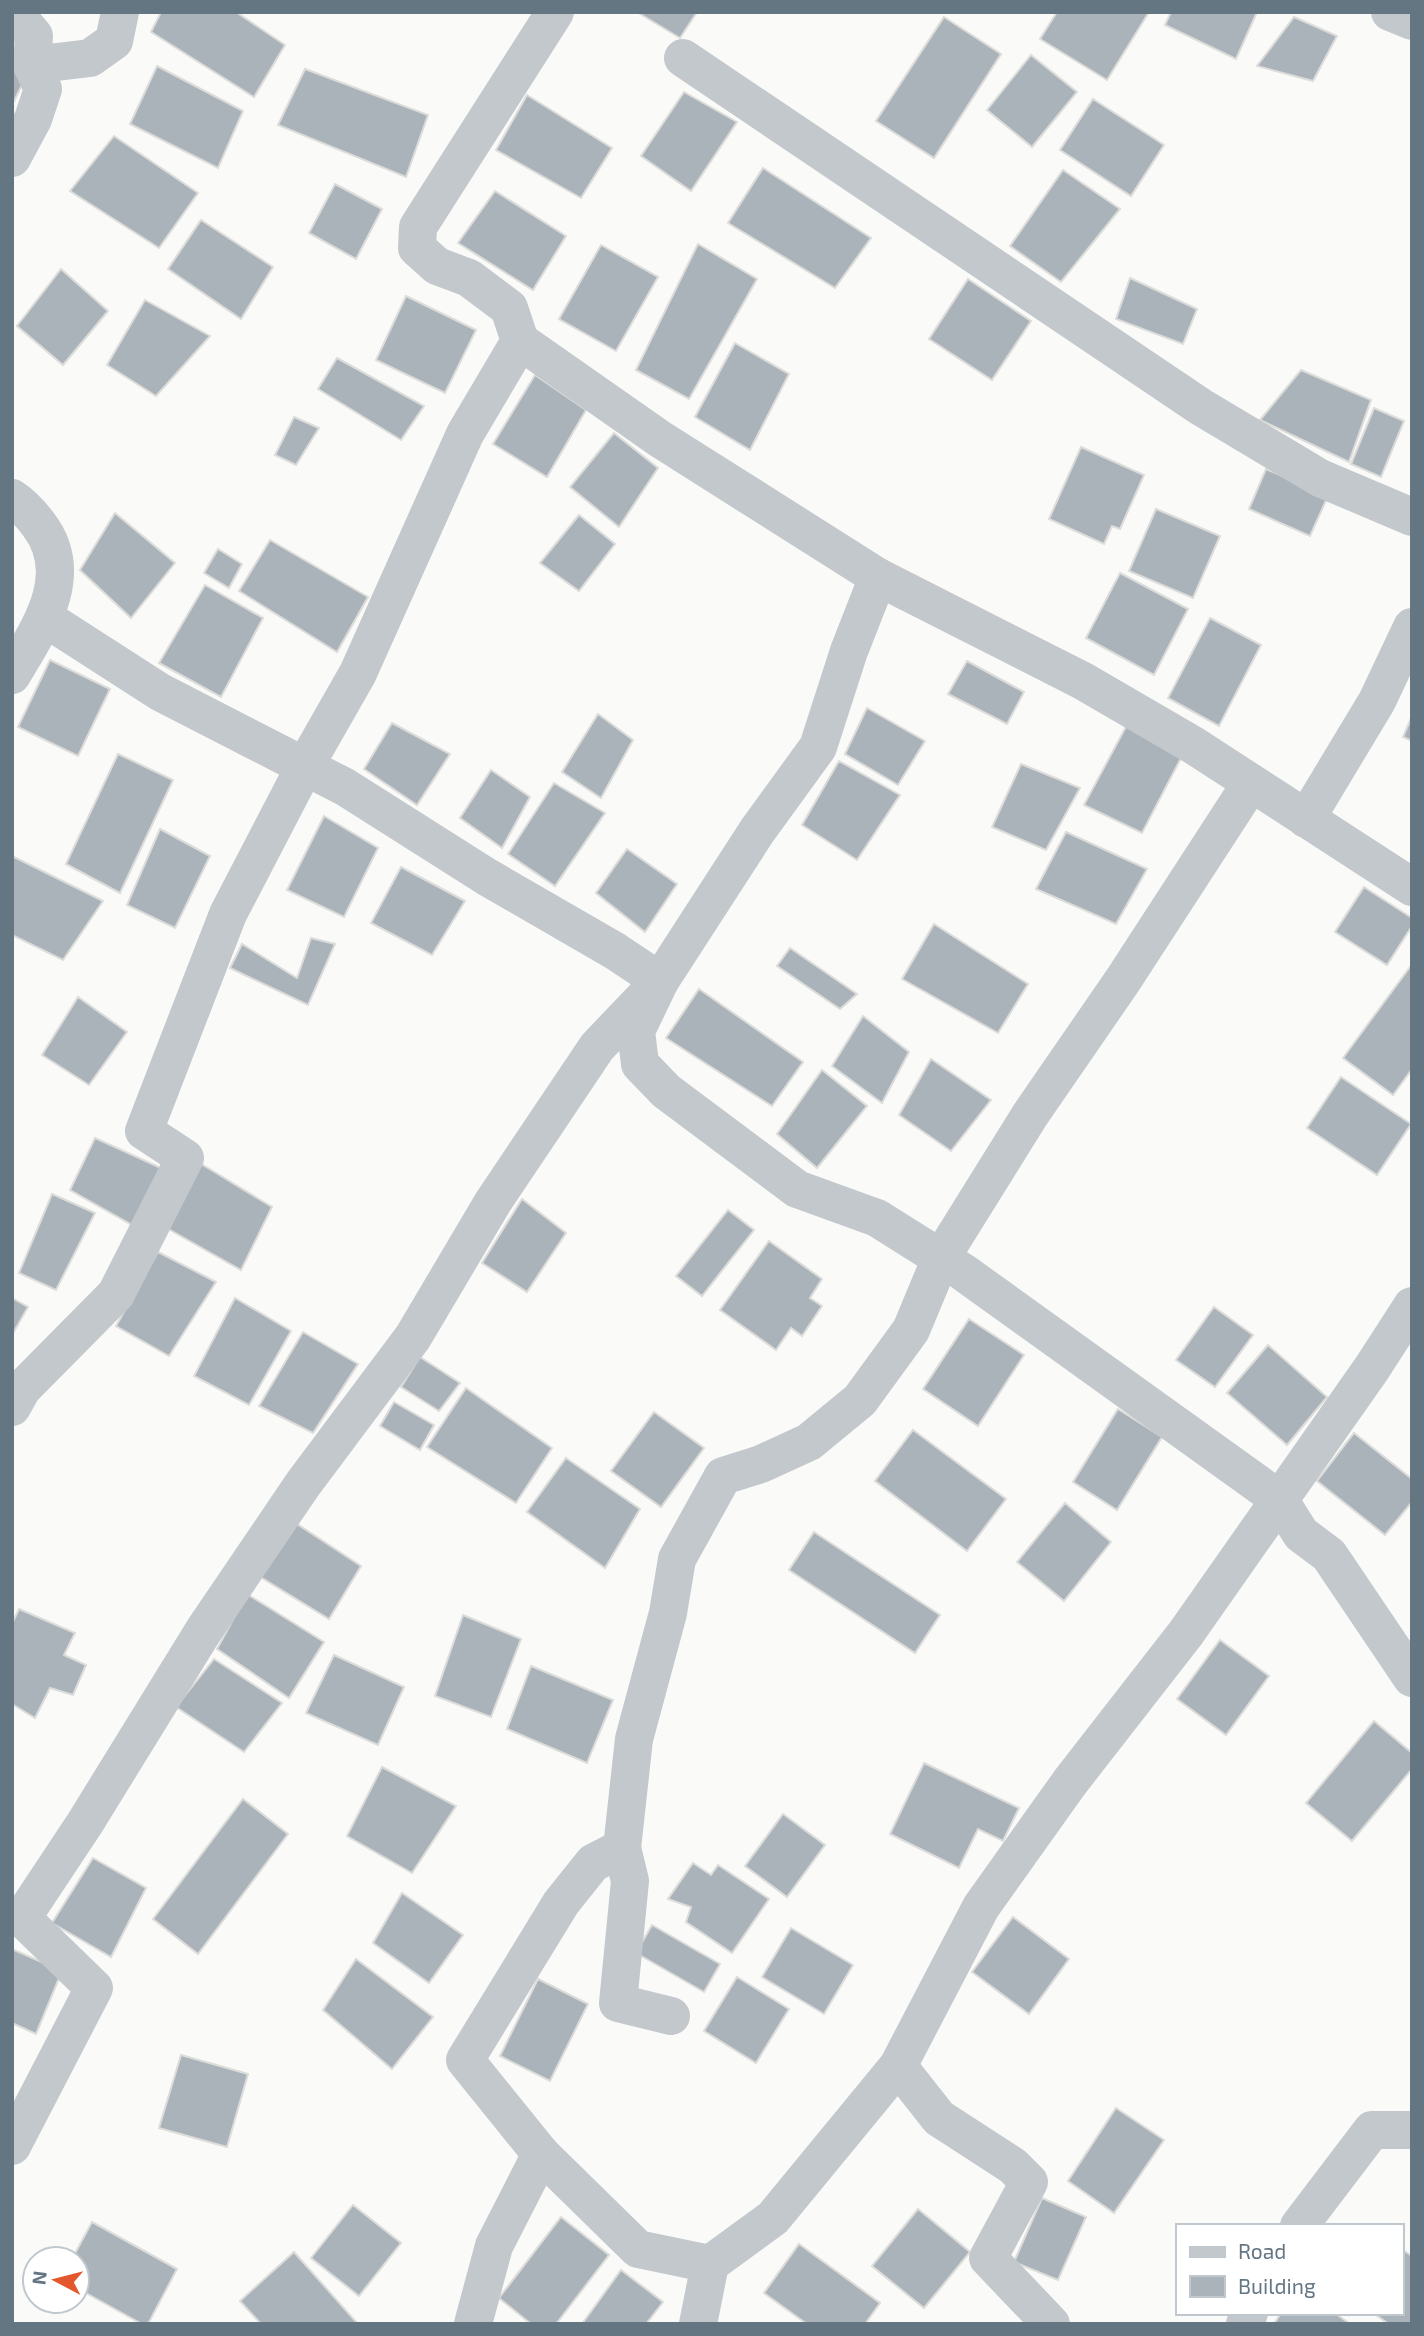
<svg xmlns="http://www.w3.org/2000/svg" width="1424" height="2336" font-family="'Exo 2',sans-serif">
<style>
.building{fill:#aab3b9;stroke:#dcdcda;stroke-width:2}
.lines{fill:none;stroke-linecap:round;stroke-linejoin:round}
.minor{stroke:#c3c8cc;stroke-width:38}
</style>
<rect width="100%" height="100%" fill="#fafaf8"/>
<!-- building -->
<g class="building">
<path d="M161,12H236L285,45L254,97L151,32Z"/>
<path d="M637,12H697L680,38Z"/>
<path d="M1057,12H1149L1107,80L1040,39Z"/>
<path d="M1171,12H1257L1236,59L1165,25Z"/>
<path d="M944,17L1001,54L934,158L876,121Z"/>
<path d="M1294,17L1337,36L1313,81L1257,66Z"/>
<path d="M12,55L32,65L12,105Z"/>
<path d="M1031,55L1077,92L1032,147L987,110Z"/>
<path d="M157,66L243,111L218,168L130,124Z"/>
<path d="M305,69L428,115L406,177L278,125Z"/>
<path d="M684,92L737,122L691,191L641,156Z"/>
<path d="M527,95L612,148L581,198L496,150Z"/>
<path d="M1093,99L1164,145L1131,196L1060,150Z"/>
<path d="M114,136L198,193L159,248L70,191Z"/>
<path d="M763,168L871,238L835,288L728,223Z"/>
<path d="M1063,170L1120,209L1061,282L1010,246Z"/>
<path d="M335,184L382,209L356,259L309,233Z"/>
<path d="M495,191L566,236L533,290L458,243Z"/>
<path d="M201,220L273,267L241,319L168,269Z"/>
<path d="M698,244L757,279L689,399L636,370Z"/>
<path d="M601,245L658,277L616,351L559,319Z"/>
<path d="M61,269L108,311L63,365L17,326Z"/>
<path d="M1130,278L1197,309L1183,344L1116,319Z"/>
<path d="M968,279L1031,321L992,380L929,339Z"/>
<path d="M406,296L476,330L445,393L376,360Z"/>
<path d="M145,300L210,336L156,396L107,365Z"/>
<path d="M735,343L789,374L750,450L695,417Z"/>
<path d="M337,358L424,406L401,440L318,389Z"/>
<path d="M1301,370L1371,400L1349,462L1260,420Z"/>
<path d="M535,375L586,410L547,477L493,444Z"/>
<path d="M1374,408L1404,421L1381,477L1351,464Z"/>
<path d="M294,417L319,428L296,465L275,455Z"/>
<path d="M614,433L658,468L619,527L570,487Z"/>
<path d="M1081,447L1144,475L1120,529L1112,526L1104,544L1049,519Z"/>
<path d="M1266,469L1328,496L1310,536L1249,509Z"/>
<path d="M1156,509L1220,536L1193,598L1129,571Z"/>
<path d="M115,513L175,563L131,618L80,570Z"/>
<path d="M579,515L615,544L579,591L540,563Z"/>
<path d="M270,540L368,597L337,652L239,591Z"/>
<path d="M218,549L242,564L229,588L204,573Z"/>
<path d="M1120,573L1188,609L1154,675L1086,638Z"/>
<path d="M205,585L263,618L221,697L159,663Z"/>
<path d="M1210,618L1261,645L1219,726L1168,698Z"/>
<path d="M50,660L110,689L78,756L18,727Z"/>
<path d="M967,661L1024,692L1007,724L948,694Z"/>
<path d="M867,708L925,741L898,785L845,754Z"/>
<path d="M598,714L633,740L601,798L562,772Z"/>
<path d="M1412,716V741L1403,737Z"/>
<path d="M392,723L450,754L417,805L364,769Z"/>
<path d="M1128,723L1181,758L1142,833L1084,805Z"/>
<path d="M118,754L173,780L120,893L66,864Z"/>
<path d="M839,761L900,795L857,860L802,825Z"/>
<path d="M1021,764L1080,788L1046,850L992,827Z"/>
<path d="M491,770L530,797L502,848L460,818Z"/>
<path d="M554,783L605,813L555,886L508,854Z"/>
<path d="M324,816L378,848L344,917L287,890Z"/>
<path d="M160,829L210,856L175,928L127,905Z"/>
<path d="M1066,832L1147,869L1116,924L1036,889Z"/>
<path d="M627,849L677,884L645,932L596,893Z"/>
<path d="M12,856L103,901L63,960L12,935Z"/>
<path d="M401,867L465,901L432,955L371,923Z"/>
<path d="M1364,887L1412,918V926L1387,965L1335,932Z"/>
<path d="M934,924L1028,984L998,1033L902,979Z"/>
<path d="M311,938L335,944L308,1005L230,968L242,944L297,978Z"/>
<path d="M790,948L857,994L840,1009L777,966Z"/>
<path d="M1410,967L1412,969V1069L1393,1095L1343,1058Z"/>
<path d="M699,989L803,1062L772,1106L666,1038Z"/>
<path d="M78,997L127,1032L89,1085L42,1055Z"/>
<path d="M863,1016L909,1052L882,1103L832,1066Z"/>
<path d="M931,1059L991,1100L951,1151L899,1115Z"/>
<path d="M822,1070L867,1106L817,1168L777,1134Z"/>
<path d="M1341,1077L1411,1124L1377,1175L1307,1128Z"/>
<path d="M95,1138L161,1168L134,1226L70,1190Z"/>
<path d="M198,1162L272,1207L241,1270L156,1222Z"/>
<path d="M52,1194L95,1213L56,1290L19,1273Z"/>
<path d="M522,1199L566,1233L527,1292L482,1263Z"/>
<path d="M728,1210L754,1230L702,1296L676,1276Z"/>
<path d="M769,1241L822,1279L810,1298L822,1306L802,1336L791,1328L776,1350L720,1310Z"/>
<path d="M158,1252L216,1282L169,1356L116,1326Z"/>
<path d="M12,1298L28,1307L12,1335Z"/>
<path d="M235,1298L291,1331L249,1405L194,1376Z"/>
<path d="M1214,1307L1253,1335L1215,1387L1176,1360Z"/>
<path d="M969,1319L1024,1355L978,1426L923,1389Z"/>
<path d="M303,1332L358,1364L313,1433L259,1406Z"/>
<path d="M1268,1345L1327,1397L1287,1445L1227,1393Z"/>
<path d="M420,1357L460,1383L439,1411L401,1387Z"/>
<path d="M466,1388L552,1448L516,1503L427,1447Z"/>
<path d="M394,1402L434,1425L420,1450L380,1426Z"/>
<path d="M1118,1409L1162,1437L1117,1510L1073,1482Z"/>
<path d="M654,1412L704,1448L661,1507L611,1471Z"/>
<path d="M913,1430L1006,1499L967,1551L875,1481Z"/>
<path d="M1354,1433L1412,1479V1502L1385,1535L1317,1481Z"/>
<path d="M566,1458L640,1509L605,1568L527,1512Z"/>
<path d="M1065,1503L1111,1542L1064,1601L1017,1562Z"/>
<path d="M291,1520L361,1566L329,1619L254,1573Z"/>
<path d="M814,1532L940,1615L915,1653L789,1570Z"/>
<path d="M247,1594L324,1642L289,1698L217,1649Z"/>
<path d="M19,1609L75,1633L64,1655L86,1665L73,1695L50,1688L35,1718L12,1704V1624Z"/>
<path d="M463,1615L521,1639L491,1717L435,1696Z"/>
<path d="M1220,1640L1269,1676L1226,1735L1177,1699Z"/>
<path d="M334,1655L404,1687L378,1745L306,1713Z"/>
<path d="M214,1659L282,1703L244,1752L176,1707Z"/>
<path d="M531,1666L613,1700L587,1763L507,1729Z"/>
<path d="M1374,1721L1412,1753V1769L1352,1841L1306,1803Z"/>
<path d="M924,1763L1019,1808L1003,1841L978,1829L959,1868L890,1834Z"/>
<path d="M382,1767L456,1806L412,1873L347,1836Z"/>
<path d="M243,1799L288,1834L198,1954L153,1919Z"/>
<path d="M783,1814L825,1845L787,1897L745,1866Z"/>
<path d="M93,1858L146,1888L111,1957L52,1923Z"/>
<path d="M693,1863L711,1875L718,1865L769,1899L732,1953L686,1922L691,1907L668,1899Z"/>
<path d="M402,1893L463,1935L429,1983L373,1943Z"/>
<path d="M1013,1917L1069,1959L1029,2014L972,1972Z"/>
<path d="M652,1925L720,1964L704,1992L636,1953Z"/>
<path d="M791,1928L853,1965L824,2014L762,1977Z"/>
<path d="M12,1949L62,1971L36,2034L12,2023Z"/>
<path d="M356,1959L433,2017L392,2069L323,2010Z"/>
<path d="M737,1977L789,2009L756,2063L704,2031Z"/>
<path d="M538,1979L588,2004L550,2081L500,2056Z"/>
<path d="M181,2055L248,2074L227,2147L159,2128Z"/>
<path d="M1116,2108L1164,2140L1114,2213L1068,2181Z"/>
<path d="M1042,2198L1086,2217L1058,2280L1014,2262Z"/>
<path d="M353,2205L401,2243L359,2296L311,2258Z"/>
<path d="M918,2209L970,2252L924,2308L872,2266Z"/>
<path d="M561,2217L609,2255L556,2324H531L499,2298Z"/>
<path d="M92,2222L177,2269L148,2324H142L77,2288V2259H72Z"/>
<path d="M799,2244L880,2303L865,2324H807L764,2293Z"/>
<path d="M1403,2250L1412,2256V2324H1389L1373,2313H1401Z"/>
<path d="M294,2252L358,2324H261L240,2301Z"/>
<path d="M621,2270L663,2302L646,2324H582Z"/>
<path d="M1281,2313H1335L1350,2324H1274Z"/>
</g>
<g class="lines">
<!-- minor -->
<g class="minor">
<path d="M1390,12L1412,21"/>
<path d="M683,58L1201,407L1320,478L1412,517"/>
<path d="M32,65L90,58L114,41L120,12"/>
<path d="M12,158L33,119L43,89L32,65L34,36L14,12"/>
<path d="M520,341L660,439L878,577L1083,681L1193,745L1412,887"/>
<path d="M12,498C24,506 31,514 39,525C77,575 39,629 12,675"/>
<path d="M45,618L160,692L345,787L487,877L615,951L660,981L636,1031L640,1064L666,1091L797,1189L877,1218L963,1272L1279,1499L1301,1534L1329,1555L1412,1678"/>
<path d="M1306,819L1377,701L1412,627"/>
<path d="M12,1407L22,1389L116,1294L185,1158L144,1131L228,914L305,766L358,673L465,434L520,341L509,308L469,278L437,266L417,248L418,227L555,12"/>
<path d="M622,1848L630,1881L618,2003L671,2016"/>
<path d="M898,2066L939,2118L1013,2166L1029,2182L988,2258L1051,2324"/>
<path d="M12,2146L94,1988L22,1918L85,1823L204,1630L303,1484L413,1337L493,1202L597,1047L660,981L757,831L818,747L849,651L878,577"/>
<path d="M541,2154L465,2060L561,1903L593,1863L622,1848L634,1739L668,1613L677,1559L723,1476L761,1464L809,1442L860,1400L911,1330L941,1258L1030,1115L1123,980L1251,783"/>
<path d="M1299,2226L1372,2130H1412"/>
<path d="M473,2324L494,2246L541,2154L638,2249L710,2264L773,2218L898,2066L981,1907L1070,1782L1186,1633L1372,1368L1412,1306"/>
<path d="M698,2324L710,2264"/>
<path d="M1245,2324L1249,2313"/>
</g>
</g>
<!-- border -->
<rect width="1424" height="2336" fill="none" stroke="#657683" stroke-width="28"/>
<!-- legend -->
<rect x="1176" y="2224" width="228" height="91" fill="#ffffff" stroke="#c1c8cd" stroke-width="2"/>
<rect x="1190" y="2247" width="35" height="10" fill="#c3c8cc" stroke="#c1c8cd" stroke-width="2"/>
<text x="1238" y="2259" font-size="21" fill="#657683">Road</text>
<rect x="1190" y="2276" width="35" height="21" fill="#aab3b9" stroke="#c1c8cd" stroke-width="2"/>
<text x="1238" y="2294" font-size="21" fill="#657683">Building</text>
<!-- north arrow -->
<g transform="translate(56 2280) rotate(277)"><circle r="33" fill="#ffffff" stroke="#c1c8cd" stroke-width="2"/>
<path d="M0-5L12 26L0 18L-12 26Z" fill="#e4572e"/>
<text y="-10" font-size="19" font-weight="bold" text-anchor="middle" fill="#657683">N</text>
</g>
</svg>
